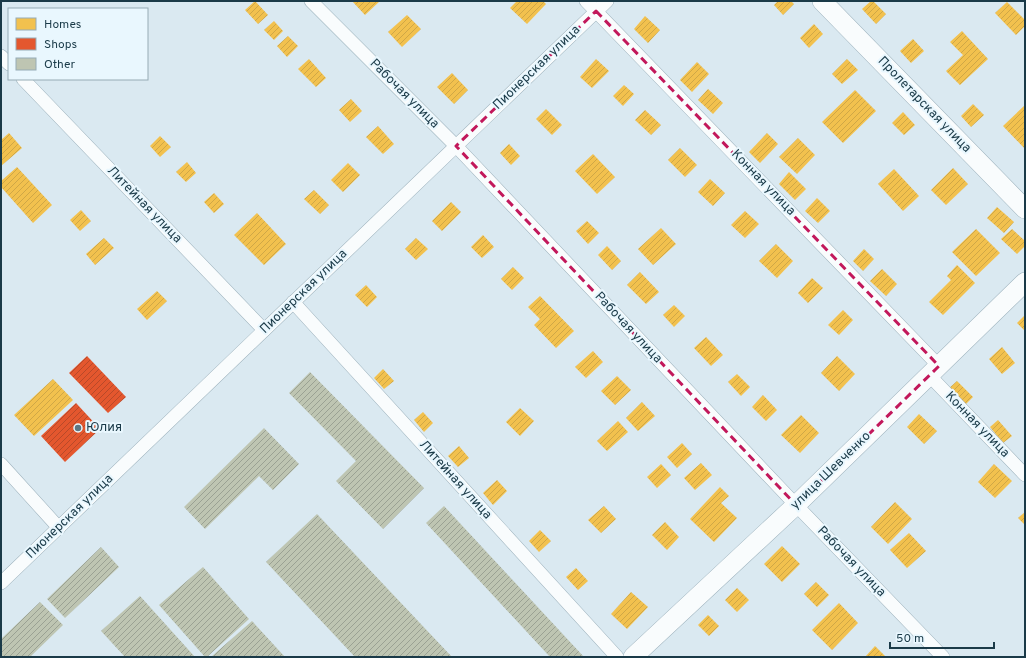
<svg xmlns="http://www.w3.org/2000/svg" width="1026" height="658" font-family="Overpass,sans-serif">
<style>
.homes{fill:url(#homes-hatch)}
.shops{fill:url(#shops-hatch)}
.building{fill:url(#building-hatch)}
.lines{fill:none;stroke-linecap:round;stroke-linejoin:round}
.street-casing{stroke:#9cb1bc;stroke-width:14}
.secondary-casing{stroke:#9cb1bc;stroke-width:20}
.street{stroke:#f9fcfd;stroke-width:13}
.secondary{stroke:#f9fcfd;stroke-width:19}
.marked{fill:none;stroke:#c2185b;stroke-width:3;stroke-dasharray:8 5;stroke-linejoin:round}
.poi-dot{fill:#5d7783;stroke:#e9f7fe;stroke-width:1.5}
.labels{text-anchor:middle;dominant-baseline:central;stroke-width:4;stroke-linejoin:round;paint-order:stroke}
.street-label{font-size:13px;fill:#1a3a48;stroke:#e9f7fe}
.poi-label{font-size:13px;fill:#1a3a48;stroke:#e9f7fe;text-anchor:start}
</style>
<defs>
<pattern id="homes-hatch" width="6" height="6" patternUnits="userSpaceOnUse"><rect width="6" height="6" fill="#f2c14e"/><path d="M-1 1l2-2M0 6l6-6M5 7l2-2" fill="none" stroke="#cfa746"/></pattern>
<pattern id="shops-hatch" width="6" height="6" patternUnits="userSpaceOnUse"><rect width="6" height="6" fill="#e4572e"/><path d="M-1 1l2-2M0 6l6-6M5 7l2-2" fill="none" stroke="#b84929"/></pattern>
<pattern id="building-hatch" width="6" height="6" patternUnits="userSpaceOnUse"><rect width="6" height="6" fill="#bec5b2"/><path d="M-1 1l2-2M0 6l6-6M5 7l2-2" fill="none" stroke="#9aa193"/></pattern>
</defs>
<rect width="100%" height="100%" fill="#dae9f1"/>
<!-- homes -->
<g class="homes">
<path d="M255,1L268,15L258,24L245,10Z"/>
<path d="M352,1H380L365,15Z"/>
<path d="M517,1H543L546,4L527,24L510,8Z"/>
<path d="M778,1H791L794,4L783,15L774,5Z"/>
<path d="M871,1H873L886,14L876,24L862,9Z"/>
<path d="M1007,2L1025,20V26L1016,35L995,13Z"/>
<path d="M407,15L421,29L402,47L388,32Z"/>
<path d="M645,16L660,30L648,43L634,29Z"/>
<path d="M274,21L283,31L274,40L264,30Z"/>
<path d="M814,24L823,34L809,48L800,38Z"/>
<path d="M962,31L988,59L960,85L946,71L963,55L950,42Z"/>
<path d="M288,36L298,46L287,57L277,46Z"/>
<path d="M913,39L924,51L911,63L900,51Z"/>
<path d="M309,59L326,78L316,87L298,69Z"/>
<path d="M596,59L609,71L592,88L580,77Z"/>
<path d="M847,59L858,70L842,84L832,74Z"/>
<path d="M697,62L709,74L692,92L680,80Z"/>
<path d="M452,73L468,90L454,104L437,87Z"/>
<path d="M624,85L634,94L623,106L613,96Z"/>
<path d="M708,89L723,103L713,114L698,100Z"/>
<path d="M855,90L876,111L843,143L822,122Z"/>
<path d="M351,99L362,111L350,122L339,110Z"/>
<path d="M973,104L984,115L971,127L961,116Z"/>
<path d="M1025,105V149L1003,126Z"/>
<path d="M546,109L562,125L552,135L536,119Z"/>
<path d="M645,110L661,125L651,135L635,120Z"/>
<path d="M903,112L915,125L904,135L892,123Z"/>
<path d="M378,126L394,144L383,154L366,137Z"/>
<path d="M9,133L22,148L1,166V140Z"/>
<path d="M767,133L778,144L760,163L749,152Z"/>
<path d="M160,136L171,147L160,157L150,146Z"/>
<path d="M798,138L815,155L797,174L779,157Z"/>
<path d="M509,144L520,156L511,165L500,153Z"/>
<path d="M680,148L697,165L685,177L668,160Z"/>
<path d="M593,154L615,177L597,194L575,171Z"/>
<path d="M187,162L196,173L186,182L176,172Z"/>
<path d="M348,163L360,175L343,192L331,180Z"/>
<path d="M17,167L52,205L33,223L1,187V181Z"/>
<path d="M953,168L968,184L946,205L931,190Z"/>
<path d="M894,169L919,196L903,211L878,184Z"/>
<path d="M789,172L806,189L795,200L779,184Z"/>
<path d="M710,179L725,193L713,206L698,192Z"/>
<path d="M314,190L329,205L320,214L304,199Z"/>
<path d="M214,193L224,204L214,213L204,202Z"/>
<path d="M817,198L830,211L818,223L805,211Z"/>
<path d="M451,202L461,212L442,231L432,221Z"/>
<path d="M997,207L1014,222L1004,233L987,218Z"/>
<path d="M81,210L91,221L80,231L70,220Z"/>
<path d="M745,211L759,224L745,238L731,225Z"/>
<path d="M257,213L286,244L264,265L234,235Z"/>
<path d="M587,221L599,233L588,244L576,231Z"/>
<path d="M661,228L676,244L653,265L638,249Z"/>
<path d="M976,229L1000,253L976,276L952,252Z"/>
<path d="M1012,229L1025,241V246L1017,254L1001,239Z"/>
<path d="M483,235L494,247L482,258L471,247Z"/>
<path d="M104,238L114,248L95,265L86,254Z"/>
<path d="M416,238L428,249L416,260L405,249Z"/>
<path d="M776,244L793,261L777,278L759,261Z"/>
<path d="M607,246L621,261L612,270L598,255Z"/>
<path d="M864,249L874,259L863,271L853,261Z"/>
<path d="M957,265L975,283L943,315L929,302L951,280L947,276Z"/>
<path d="M513,267L524,278L512,290L501,279Z"/>
<path d="M882,269L897,284L886,296L870,281Z"/>
<path d="M640,272L659,292L646,304L627,285Z"/>
<path d="M812,278L823,288L808,303L798,293Z"/>
<path d="M366,285L377,297L367,307L355,295Z"/>
<path d="M157,291L167,301L147,320L137,309Z"/>
<path d="M540,296L574,331L556,348L534,325L540,319L528,307Z"/>
<path d="M674,305L685,316L674,327L663,315Z"/>
<path d="M843,310L853,320L839,335L828,325Z"/>
<path d="M1025,315V331L1017,323Z"/>
<path d="M706,337L723,355L711,366L694,348Z"/>
<path d="M1002,347L1015,363L1002,374L989,359Z"/>
<path d="M593,351L603,362L586,378L575,367Z"/>
<path d="M837,356L855,374L839,391L821,373Z"/>
<path d="M383,369L394,381L384,389L374,378Z"/>
<path d="M737,374L750,387L741,396L728,382Z"/>
<path d="M617,376L631,390L615,405L601,391Z"/>
<path d="M53,379L73,400L34,436L14,415Z"/>
<path d="M957,381L973,397L964,406L947,390Z"/>
<path d="M763,395L777,410L766,421L752,407Z"/>
<path d="M642,402L655,416L638,431L626,418Z"/>
<path d="M520,408L534,421L520,436L506,422Z"/>
<path d="M423,412L433,423L424,432L414,420Z"/>
<path d="M919,414L937,431L924,444L907,427Z"/>
<path d="M801,415L819,433L800,453L781,435Z"/>
<path d="M998,420L1012,436L1003,443L990,427Z"/>
<path d="M618,421L628,432L607,451L597,441Z"/>
<path d="M682,443L692,454L677,468L667,457Z"/>
<path d="M459,446L469,458L458,467L448,456Z"/>
<path d="M701,463L712,475L695,490L684,478Z"/>
<path d="M661,464L671,475L657,488L647,477Z"/>
<path d="M994,464L1012,481L995,498L978,482Z"/>
<path d="M497,480L507,491L493,505L483,493Z"/>
<path d="M720,487L729,496L721,503L737,518L714,542L690,519Z"/>
<path d="M895,502L912,519L888,544L871,527Z"/>
<path d="M604,506L616,519L601,533L588,520Z"/>
<path d="M1025,512V525L1018,518Z"/>
<path d="M665,522L679,537L667,550L652,535Z"/>
<path d="M540,530L551,541L539,552L529,541Z"/>
<path d="M909,533L926,551L907,568L890,550Z"/>
<path d="M782,546L800,564L782,582L764,564Z"/>
<path d="M576,568L588,581L578,590L566,577Z"/>
<path d="M816,582L829,595L817,607L804,594Z"/>
<path d="M737,588L749,600L737,612L725,600Z"/>
<path d="M631,592L648,607L627,629L611,614Z"/>
<path d="M839,603L858,623L832,650L812,630Z"/>
<path d="M708,615L719,626L709,636L698,625Z"/>
<path d="M875,646L886,657H865Z"/>
</g>
<!-- shops -->
<g class="shops">
<path d="M87,356L126,397L108,413L69,373Z"/>
<path d="M76,403L100,429L65,462L41,436Z"/>
</g>
<!-- building -->
<g class="building">
<path d="M310,372L424,488L383,529L336,481L356,461L289,393Z"/>
<path d="M264,428L299,464L273,490L259,476L205,529L184,507Z"/>
<path d="M444,506L584,657H550L426,523Z"/>
<path d="M317,514L452,657H355L266,562Z"/>
<path d="M101,547L119,567L65,618L47,599Z"/>
<path d="M203,567L249,619L207,657H205L159,605Z"/>
<path d="M140,596L195,657H125L101,631Z"/>
<path d="M40,602L63,625L30,657H1V639Z"/>
<path d="M252,621L285,657H211Z"/>
</g>
<g class="lines">
<defs>
<g id="street">
<path d="M311,1L456,146L796,505L943,657"/>
<path d="M586,1L939,366"/>
<path d="M1,56L9,64"/>
<path d="M23,79L264,330"/>
<path d="M293,302L617,657"/>
<path d="M929,375L1025,475"/>
<path d="M1,464L59,528"/>
<path d="M1,583L607,1"/>
</g>
<g id="secondary">
<path d="M822,1L1025,209"/>
<path d="M633,657L796,505L1025,282"/>
</g>
</defs>
<!-- street casing -->
<use href="#street" class="street-casing"/>
<!-- secondary casing -->
<use href="#secondary" class="secondary-casing"/>
<!-- street -->
<use href="#street" class="street"/>
<!-- secondary -->
<use href="#secondary" class="secondary"/>
</g>
<!-- marked area -->
<path class="marked" d="M596,11L939,366L796,505L456,146Z"/>
<!-- markers -->
<circle class="poi-dot" cx="78" cy="428" r="4"/>
<g class="labels">
<!-- street labels -->
<g class="street-label">
<text transform="translate(537 68) rotate(-44)">Пионерская улица</text>
<text transform="translate(404 94) rotate(45)">Рабочая улица</text>
<text transform="translate(924 105) rotate(46)">Пролетарская улица</text>
<text transform="translate(763 183) rotate(46)">Конная улица</text>
<text transform="translate(144 205) rotate(46)">Литейная улица</text>
<text transform="translate(304 292) rotate(-44)">Пионерская улица</text>
<text transform="translate(628 328) rotate(47)">Рабочая улица</text>
<text transform="translate(977 425) rotate(46)">Конная улица</text>
<text transform="translate(831 471) rotate(-44)">улица Шевченко</text>
<text transform="translate(455 480) rotate(48)">Литейная улица</text>
<text transform="translate(70 517) rotate(-44)">Пионерская улица</text>
<text transform="translate(851 562) rotate(46)">Рабочая улица</text>
</g>
<!-- poi labels -->
<g class="poi-label">
<text x="86" y="428">Юлия</text>
</g>
</g>
<!-- border -->
<rect width="1026" height="658" fill="none" stroke="#1a3a48" stroke-width="4"/>
<!-- legend -->
<rect x="8" y="8" width="140" height="72" fill="#e9f7fe" stroke="#96abb5"/>
<rect x="16" y="18" width="20" height="12" fill="#f2c14e" stroke="#96abb5"/>
<text x="44" y="28" font-size="12" fill="#1a3a48">Homes</text>
<rect x="16" y="38" width="20" height="12" fill="#e4572e" stroke="#96abb5"/>
<text x="44" y="48" font-size="12" fill="#1a3a48">Shops</text>
<rect x="16" y="58" width="20" height="12" fill="#bec5b2" stroke="#96abb5"/>
<text x="44" y="68" font-size="12" fill="#1a3a48">Other</text>
<!-- scale -->
<path d="M890 642v6h104v-6" fill="none" stroke="#1a3a48" stroke-width="2"/>
<text x="896" y="642" font-size="12" fill="#1a3a48" stroke="#e9f7fe" stroke-width="3" paint-order="stroke">50 m</text>
</svg>
